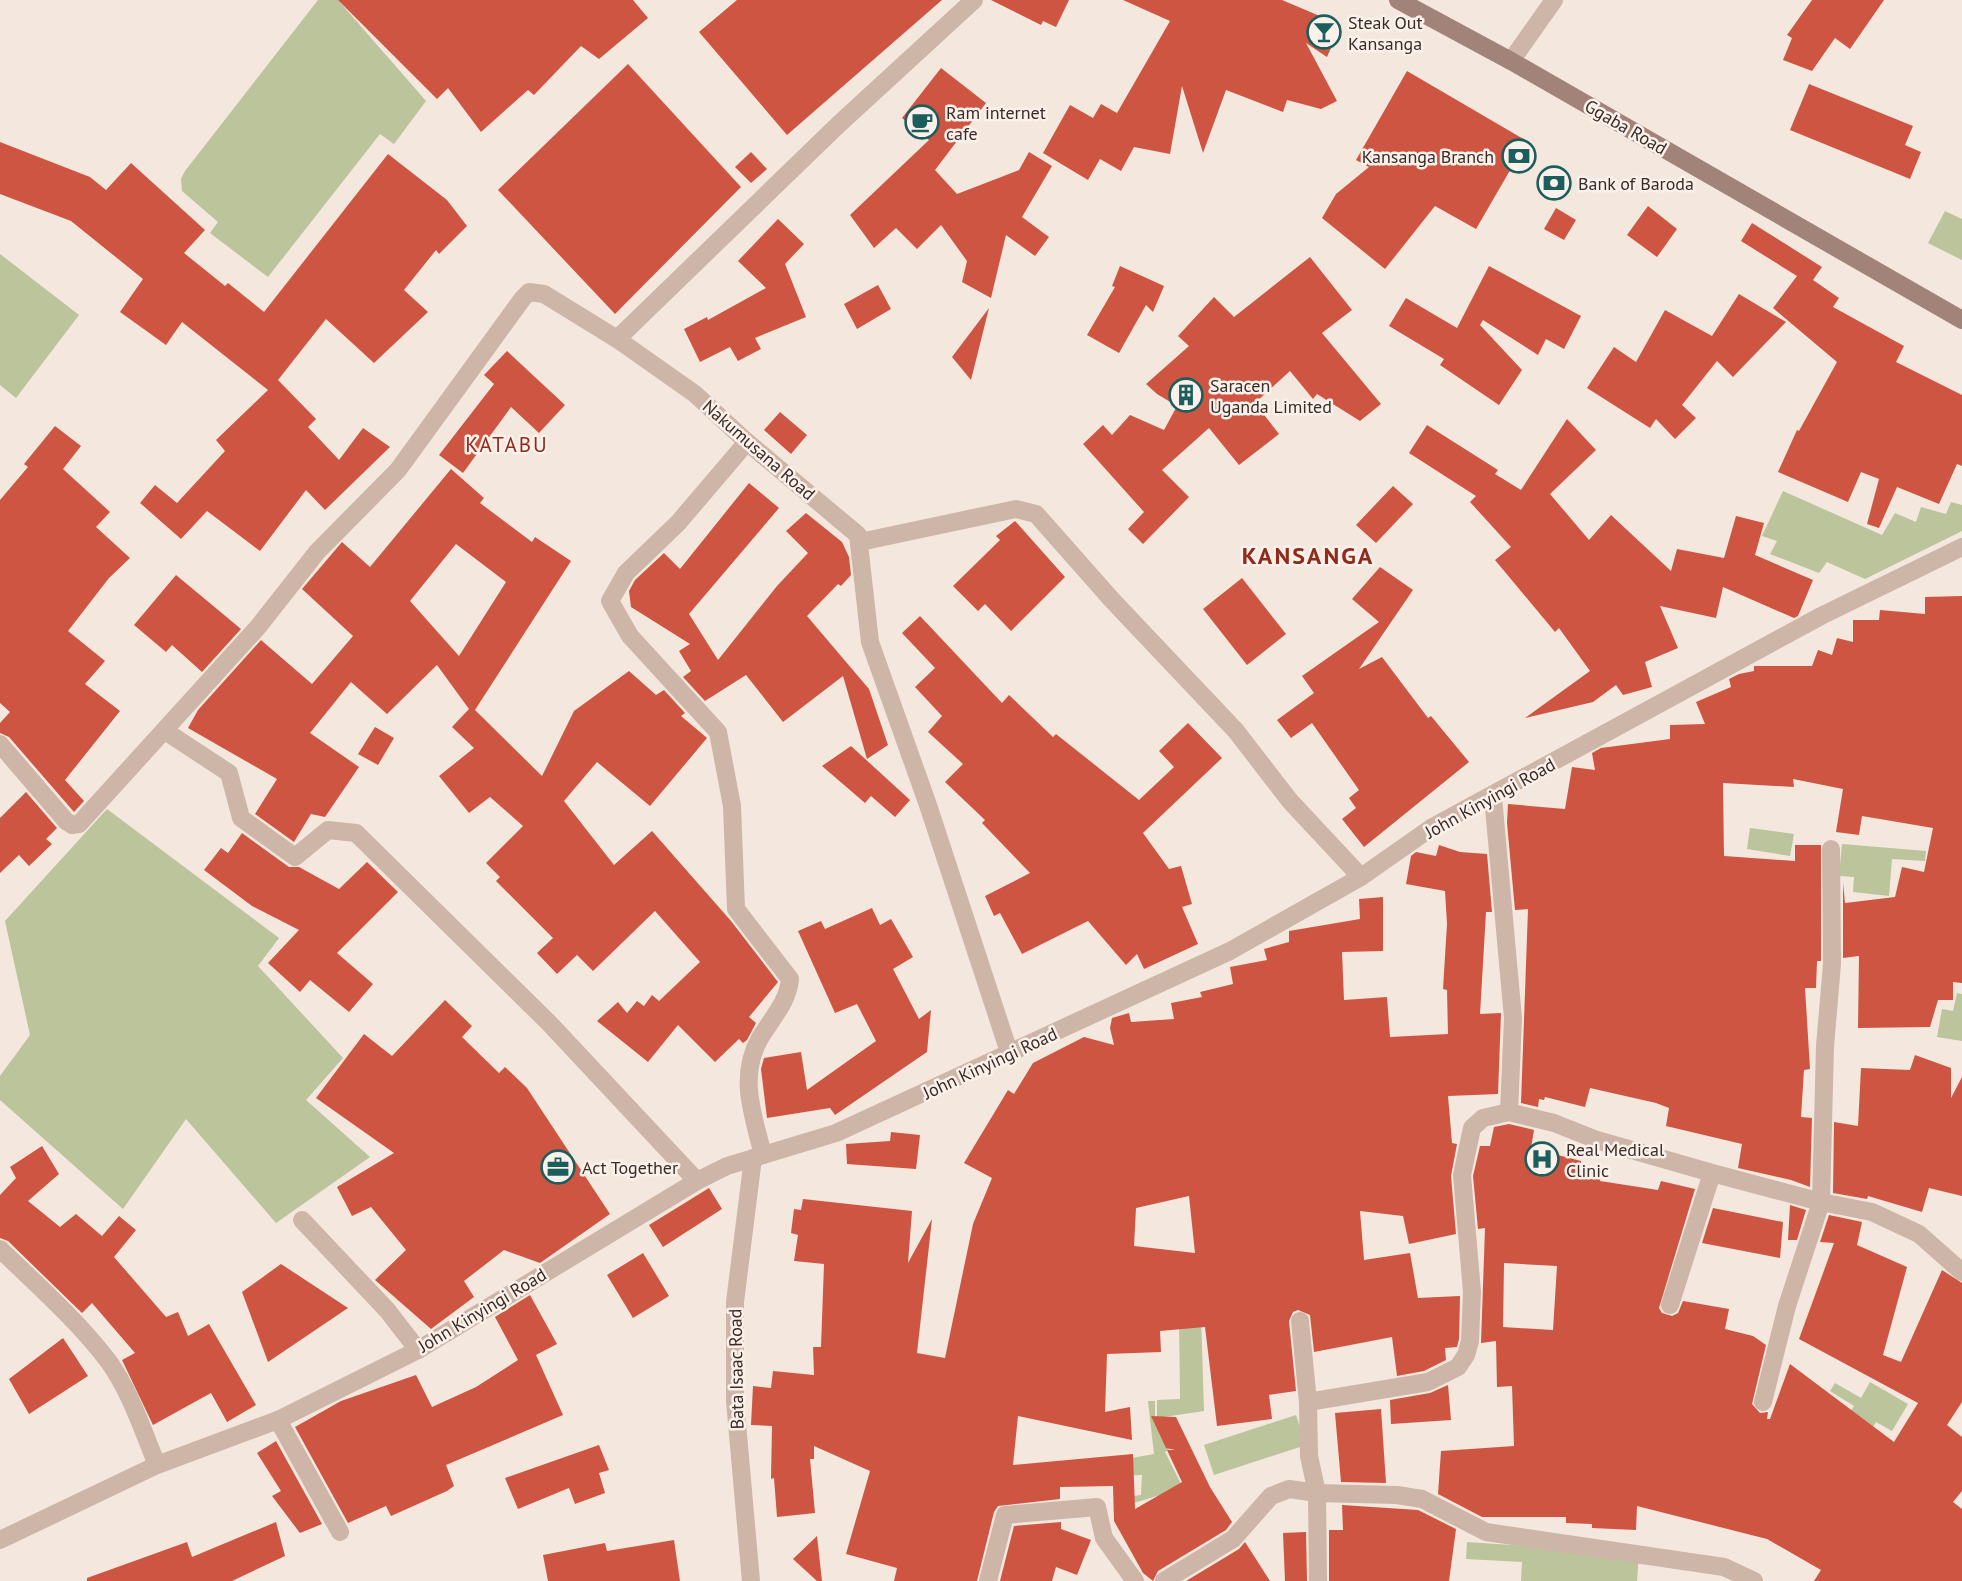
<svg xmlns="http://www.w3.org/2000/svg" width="1962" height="1581" font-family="'PT Sans',sans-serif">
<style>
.green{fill:#bbc49b}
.building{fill:#ce5541;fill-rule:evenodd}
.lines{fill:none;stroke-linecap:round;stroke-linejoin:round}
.street{stroke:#cdb5a7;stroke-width:18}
.secondary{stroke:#a18379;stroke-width:18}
.labels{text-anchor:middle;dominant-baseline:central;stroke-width:5;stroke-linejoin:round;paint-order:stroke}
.poi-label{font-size:18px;fill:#392c28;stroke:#fbf1ea;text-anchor:start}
.street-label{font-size:18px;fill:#392c28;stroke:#fbf1ea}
.quarter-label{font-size:21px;letter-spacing:2px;fill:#8e2b1b;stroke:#fbf1ea}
.district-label{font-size:24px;font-weight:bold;letter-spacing:2px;fill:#8e2b1b;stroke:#fbf1ea}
</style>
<rect width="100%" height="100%" fill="#f4e7dd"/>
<!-- green -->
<g class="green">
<path d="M318,0H338L426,101L394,144L380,134L268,277L210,233L218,222L182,191L181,179L185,171Z"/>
<path d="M1945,211L1962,219V260L1928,243Z"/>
<path d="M0,254L79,315L16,398L0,385Z"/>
<path d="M1783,491L1882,535L1895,513L1916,522L1921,507L1946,514L1951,502L1962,505V531L1865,579L1827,562L1819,573L1770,554L1777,541L1762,536Z"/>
<path d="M107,809L279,938L258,966L343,1058L306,1100L370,1157L276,1223L186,1119L123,1209L0,1100V1076L30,1035L5,921Z"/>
<path d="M1750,828L1794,834L1790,856L1747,849Z"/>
<path d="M1842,844L1926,851L1925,861L1892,859L1889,896L1853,892L1854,877L1839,876Z"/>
<path d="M1957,993L1962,994V1041L1937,1037L1942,1009L1953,1011Z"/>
<path d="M1201,1317L1204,1411L1157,1418V1400L1180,1399L1179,1318Z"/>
<path d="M1870,1382L1908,1404L1892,1431L1876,1422L1866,1439L1842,1425L1854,1406L1830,1391L1835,1383L1861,1398Z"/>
<path d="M1148,1401H1155V1420L1182,1440L1165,1452L1183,1488L1134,1503L1133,1496L1141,1495L1142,1475L1117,1476L1115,1461L1154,1454Z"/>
<path d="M1296,1415L1306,1445L1214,1475L1204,1445Z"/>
<path d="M1467,1542L1639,1554L1637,1581H1521L1522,1562L1466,1559Z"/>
</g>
<!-- building -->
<g class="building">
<path d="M338,0H633L648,18L599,59L581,46L534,95L528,90L481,132L448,88L437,99Z"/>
<path d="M737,0H942L787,135L699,32Z"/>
<path d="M991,0H1069L1056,27L1043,21L1041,25Z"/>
<path d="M1123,0H1282L1341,25L1327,57L1306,43L1337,101L1321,109L1287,100L1283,112L1226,90L1203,153L1182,86L1170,154L1134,147L1121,171L1100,159L1088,180L1043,153L1070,105L1093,118L1101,104L1117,113L1170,21Z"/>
<path d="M1812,0H1884L1850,49L1835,38L1812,71L1783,60L1792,38L1787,35Z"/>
<path d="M628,64L741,187L615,314L498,190Z"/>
<path d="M941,68L986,103L935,170L957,194L1019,170L1029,152L1052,166L1022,217L1049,237L1035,256L1006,235L991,298L962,282L967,261L941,225L917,249L896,228L874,248L850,215L929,140L902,118Z"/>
<path d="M1407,71L1527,141L1476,229L1435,206L1385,269L1322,218L1336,194L1369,167L1356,160Z"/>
<path d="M1809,84L1913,126L1905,145L1921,152L1910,179L1790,130Z"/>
<path d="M0,142L90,177L106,190L131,163L205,230L184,253L225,286L228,283L264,312L388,154L447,200L467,226L439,254L436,250L404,290L428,312L374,363L326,319L278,380L316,419L308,427L339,460L363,428L390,447L325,510L306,490L260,551L207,511L181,539L140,503L155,485L177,503L225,451L216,440L268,390L182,322L166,345L120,312L143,279L71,221L0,194Z"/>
<path d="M751,152L767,169L751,183L735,167Z"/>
<path d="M1648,206L1677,229L1657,257L1627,235Z"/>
<path d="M1556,208L1576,220L1564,240L1544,229Z"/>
<path d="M778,219L804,244L785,264L806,317L755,338L761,349L738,361L730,347L700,362L684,329L707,317L708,320L766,288L738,261Z"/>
<path d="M1752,223L1822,267L1813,280L1839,298L1833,307L1904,346L1896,362L1962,395V466L1957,464L1939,504L1897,487L1879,528L1867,524L1879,479L1861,472L1848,502L1778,472L1797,430L1799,431L1837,362L1773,308L1797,276L1741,241Z"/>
<path d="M1310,257L1352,310L1322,333L1381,404L1360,421L1317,394L1313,399L1290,371L1255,403L1279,434L1239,465L1209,428L1162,470L1189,497L1143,544L1128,529L1144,512L1083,444L1103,425L1112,435L1130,415L1164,430L1177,406L1157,394L1146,384L1189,346L1178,336L1214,297L1234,317Z"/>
<path d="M1120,266L1164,286L1153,312L1146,305L1119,353L1087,335L1115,287L1112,286Z"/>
<path d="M1489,266L1581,316L1564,349L1546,339L1538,355L1483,320L1480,325L1522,370L1499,405L1440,365L1444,359L1389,326L1406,298L1457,328Z"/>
<path d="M878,285L891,309L857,329L844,304Z"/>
<path d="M1739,294L1786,322L1733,377L1717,361L1682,405L1696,418L1675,439L1656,419L1650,428L1587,388L1614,347L1636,362L1665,310L1712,336Z"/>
<path d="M989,308L971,380L952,357Z"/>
<path d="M507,351L565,405L539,433L511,407L463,473L439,455L494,384L484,375Z"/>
<path d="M780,412L807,435L791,454L764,430Z"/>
<path d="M1567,419L1596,450L1550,494L1589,540L1611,515L1671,571L1677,549L1724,558L1736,516L1764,523L1755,555L1813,580L1798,616L1794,618L1723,587L1716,618L1660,606L1678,648L1645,662L1652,687L1623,695L1616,685L1593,702L1525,718L1590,671L1559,628L1555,632L1495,560L1511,547L1470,502L1476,496L1409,453L1427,425L1498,470L1495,474L1521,490Z"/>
<path d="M55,426L81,446L63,469L110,512L96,527L130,558L109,578L68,631L105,661L85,684L120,711L65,780L84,801L74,812L9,737L0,733V723L10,712L0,703V500L28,467L24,464Z"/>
<path d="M451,469L484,498L480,503L532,542L535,537L571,561L475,710L542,776L574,711L629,671L656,695L664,690L685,713L681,716L707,738L650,806L597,762L564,801L614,865L652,831L731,921L778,982L749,1017L756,1023L747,1040L743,1043L739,1039L715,1062L678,1025L648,1062L597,1021L618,1002L627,1013L637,1001L644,1006L652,995L659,1001L700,962L655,911L593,971L577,955L557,974L537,953L553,938L496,881L500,877L486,863L523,826L490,797L469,813L439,776L474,748L452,727L469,709L437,665L387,714L351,682L310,733L359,767L325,817L311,814L294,842L255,814L277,779L188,728L198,710L261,640L312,684L353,636L302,589L342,542L370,567ZM456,544L506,582L459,656L410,601Z"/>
<path d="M749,483L779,508L689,614L718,660L777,586L808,553L786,531L806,513L842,542L849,557L851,575L841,586L838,584L807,616L869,689L888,745L867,759L843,676L783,722L746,675L705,701L683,677L691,671L679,651L690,644L631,607L629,591L635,580L664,553L680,569Z"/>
<path d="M1393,486L1413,504L1376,543L1356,525Z"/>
<path d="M1015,521L1065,577L1011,631L985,604L978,611L953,586L1000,540L996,536Z"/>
<path d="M1380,567L1413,590L1359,669L1382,657L1428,718L1431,716L1469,762L1364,847L1342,819L1356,808L1349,798L1359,790L1312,723L1291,738L1277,720L1314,693L1302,676L1379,622L1352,599Z"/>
<path d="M176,575L241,629L202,672L172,645L166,652L134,625Z"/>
<path d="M1242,578L1286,634L1247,665L1203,609Z"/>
<path d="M1962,596V983L1953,982V1000H1938L1930,1027L1858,1028L1859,956L1843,958V883L1845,903L1895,897L1902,867L1924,872L1933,828L1862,816L1859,835L1836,832L1843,789L1793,779L1794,787L1723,783L1724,856L1795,861V845H1821V961H1817L1816,988H1805L1810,1069L1804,1070L1801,1117L1812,1118L1810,1187L1791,1180L1738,1168L1742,1144L1666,1126L1669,1108L1656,1103L1590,1088L1585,1107L1545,1097L1544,1100L1539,1099L1538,1107L1521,1103L1528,909L1515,910L1507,823L1508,804L1565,809L1572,767L1595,770L1592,753L1601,748L1670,739V725L1705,724L1696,702L1731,687L1729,679L1739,674L1754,671V666H1812L1818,650L1832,655L1837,638L1853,642V620H1879L1880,610L1925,614V597Z"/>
<path d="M920,616L1002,703L1009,695L1053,737L1056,734L1139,800L1174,767L1159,751L1188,723L1222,758L1143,833L1169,869L1181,866L1192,904L1182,907L1198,944L1144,969L1137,954L1126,965L1088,921L1022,954L1000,913L994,916L985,896L1030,873L982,823L985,820L945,782L963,764L928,732L942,716L915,687L935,668L902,633Z"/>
<path d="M375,727L394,738L378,765L358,754Z"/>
<path d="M851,746L910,800L895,817L871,796L865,803L822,766Z"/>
<path d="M26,792L57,828L46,839L52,844L29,866L19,855L0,873V818Z"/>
<path d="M242,833L289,867H299L339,889L367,862L398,892L337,953L373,984L349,1012L310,980L300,992L268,963L299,930L252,906L204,870L221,848L228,853Z"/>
<path d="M1439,845L1460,852L1487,854L1492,912H1486L1480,1014L1501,1013L1498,1094L1448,1096L1452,1143L1457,1144L1451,1176L1456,1234L1409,1244L1403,1216L1360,1211L1364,1260L1410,1253L1418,1298L1460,1296L1459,1339L1457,1347L1445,1348L1446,1360L1424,1371L1397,1376L1392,1337L1314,1352L1310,1315L1298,1310L1293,1312L1289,1321L1296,1391L1269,1395L1272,1419L1217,1426L1205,1327L1160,1331L1161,1352L1107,1354L1105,1412L1130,1407L1132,1440L1018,1416L1013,1465L1133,1454L1135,1509L1182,1482L1167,1450H1175L1166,1448L1151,1416L1176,1417L1210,1487L1232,1522L1226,1530L1158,1571L1153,1581L1143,1573L1114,1521L1113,1486L1060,1487V1499L998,1506L994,1512L977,1581H894L897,1568L846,1554L870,1471L814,1446V1459H810L815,1513L777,1517L774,1478L771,1479L772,1426L751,1425L753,1386L771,1388L773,1371L814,1375L813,1347H821L824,1264L794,1261L798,1235L791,1233L794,1209L801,1210L803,1199L912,1211L908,1263L932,1219L917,1353L945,1358L973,1224L992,1178L964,1163L1008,1090L1014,1094L1033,1063L1084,1037L1114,1045L1110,1028L1112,1018L1129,1013L1131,1022L1174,1019L1171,1003L1202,997L1200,992L1233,984L1230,967L1267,960L1264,949L1289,942V931L1360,919L1359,899L1383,897V951L1342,952L1344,1000L1387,997L1390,1037L1448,1034L1447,990L1443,989L1447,924L1445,891L1406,884L1411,856L1416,852L1436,856ZM1189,1196L1195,1253L1134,1246L1136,1208Z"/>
<path d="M872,908L880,925L891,919L913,957L893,969L919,1019L931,1010L927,1052L835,1115L830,1108L767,1118L761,1069L764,1058L801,1052L807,1090L876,1041L857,1004L835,1013L798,931L821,921L825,929Z"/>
<path d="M445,1000L472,1026L462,1037L499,1073L505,1067L527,1088L610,1214L540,1263L504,1250L464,1281L474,1297L431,1329L375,1280L406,1250L371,1207L352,1216L337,1187L394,1153L316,1098L364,1034L392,1056Z"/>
<path d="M1915,1055L1951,1068V1098L1962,1077V1196L1929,1188L1922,1212L1868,1196L1867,1199L1833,1193L1834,1122L1858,1126L1861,1068L1910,1070Z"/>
<path d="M1509,1124L1534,1130L1531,1148L1581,1161V1168L1602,1171L1600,1181L1658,1190L1661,1181L1695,1189L1659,1308L1662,1313L1672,1316L1678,1313L1683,1301L1729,1309L1725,1329L1753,1336L1766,1345L1752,1404L1760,1413L1768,1412L1767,1419H1770L1790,1364L1894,1442L1918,1403L1799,1339L1834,1243L1820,1242L1829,1215L1862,1222L1857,1245L1907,1267L1883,1355L1901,1362L1942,1270L1962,1283V1402L1947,1425L1962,1437V1491L1953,1502L1962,1509V1581H1814L1821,1570L1767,1539L1637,1506L1636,1530L1592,1528V1524L1566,1523V1517H1482L1438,1494L1441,1451L1514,1446L1512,1386L1497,1387L1496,1341L1481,1343L1485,1228L1478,1229L1473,1176L1480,1146H1490L1494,1127ZM1504,1263L1557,1266L1553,1330L1503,1327Z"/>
<path d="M891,1132L920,1135L916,1169L847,1164L846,1144L890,1141Z"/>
<path d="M42,1146L59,1174L28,1201L60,1227L76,1214L102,1236L119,1216L136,1230L114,1257L166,1317L178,1312L188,1336L209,1324L256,1405L227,1422L211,1393L153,1425L122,1360L135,1353L92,1303L82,1313L8,1241L0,1238V1195L16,1178L10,1167Z"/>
<path d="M709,1188L722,1209L663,1247L649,1225Z"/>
<path d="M1790,1205L1806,1210L1797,1240H1788Z"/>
<path d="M1713,1208L1783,1222L1780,1258L1702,1243Z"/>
<path d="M643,1253L669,1296L633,1318L607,1275Z"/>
<path d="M281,1264L348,1308L268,1362L242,1292Z"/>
<path d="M530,1295L557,1344L536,1355L563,1415L446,1465L454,1486L447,1491L391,1516L386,1506L348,1523L295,1427L341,1401L416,1375L432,1407L476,1387L518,1360L495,1317Z"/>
<path d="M63,1338L88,1376L29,1414L9,1379Z"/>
<path d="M1448,1385L1451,1420L1391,1424L1390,1400L1430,1393Z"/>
<path d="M1381,1409L1386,1483L1341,1482L1335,1413Z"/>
<path d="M276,1441L322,1524L300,1533L272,1496L281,1491L257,1453Z"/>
<path d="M599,1445L609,1470L599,1473L605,1493L575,1504L569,1488L518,1509L505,1478Z"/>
<path d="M1342,1505L1418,1510L1456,1529L1449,1581H1329V1530H1343Z"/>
<path d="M276,1522L285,1556L232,1581H87V1578L187,1542L192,1557Z"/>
<path d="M1061,1522V1529L1091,1540L1077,1575L1056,1567L1052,1581H1000L1014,1526Z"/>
<path d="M1306,1532L1307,1581H1285L1283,1533Z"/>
<path d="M817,1536L822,1581H817L793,1559Z"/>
<path d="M674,1540L680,1581H548L543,1555L605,1543L607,1551Z"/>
<path d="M1245,1542L1270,1581H1186L1239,1549Z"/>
</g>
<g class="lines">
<!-- street -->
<g class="street">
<path d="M974,0L838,125L617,339L695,394L747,442L858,535L870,642L928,805L1010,1055"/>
<path d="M1511,61L1554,0"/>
<path d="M747,442L678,523L626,573L610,601L630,636L718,732L732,806L736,909L790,979C788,1002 772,1018 760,1038C738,1077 753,1114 763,1155"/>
<path d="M860,542L1016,509L1036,514L1112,600L1236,731L1290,801L1361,877"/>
<path d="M165,731L229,773L241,818L295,857L328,830L356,833L550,1024L697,1181"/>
<path d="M0,744L66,821L72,825L79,824L258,627L317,552L398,470L523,298L529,292L544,294L617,339"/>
<path d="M1493,797L1513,1018L1509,1112"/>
<path d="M302,1220L387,1310L418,1350"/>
<path d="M0,1249C37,1285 78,1321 109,1362C131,1393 143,1431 157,1465"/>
<path d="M1670,1305L1712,1173"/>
<path d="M1300,1321L1308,1402L1309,1456L1317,1493L1318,1581"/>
<path d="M1308,1402L1428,1382L1458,1367L1466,1355L1470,1341L1472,1292L1462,1175L1472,1128L1483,1118L1509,1112L1554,1123L1597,1140L1712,1173L1821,1202L1872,1212L1919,1234L1962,1272"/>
<path d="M1763,1402L1787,1306L1821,1202L1825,1046L1832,964L1831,849"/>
<path d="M278,1420L340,1532"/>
<path d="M0,1540L157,1465L278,1420L418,1350L697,1181L727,1166L836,1133L1230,951L1361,877L1431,828L1821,616L1962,547"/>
<path d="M751,1581L735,1401V1302L753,1158"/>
<path d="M988,1581L1005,1515L1097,1507L1104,1538L1135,1581"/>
<path d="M1164,1581L1233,1539L1271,1496L1289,1489L1317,1493L1397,1495L1422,1499L1486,1532L1724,1567L1754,1581"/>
</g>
<!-- secondary -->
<path class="secondary" d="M1398,0L1511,61L1962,320"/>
</g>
<!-- icons -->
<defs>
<symbol id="bar-ring" viewBox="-11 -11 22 22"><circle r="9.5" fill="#fbf1ea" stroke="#1b5e5c" stroke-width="1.5"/><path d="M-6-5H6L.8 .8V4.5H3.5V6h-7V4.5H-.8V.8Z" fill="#1b5e5c"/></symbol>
<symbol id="cafe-ring" viewBox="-11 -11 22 22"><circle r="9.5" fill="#fbf1ea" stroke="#1b5e5c" stroke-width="1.5"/><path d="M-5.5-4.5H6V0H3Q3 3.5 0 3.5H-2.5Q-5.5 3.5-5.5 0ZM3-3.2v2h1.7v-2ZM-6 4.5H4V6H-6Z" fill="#1b5e5c"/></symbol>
<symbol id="bank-ring" viewBox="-11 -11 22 22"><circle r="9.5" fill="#fbf1ea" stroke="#1b5e5c" stroke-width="1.5"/><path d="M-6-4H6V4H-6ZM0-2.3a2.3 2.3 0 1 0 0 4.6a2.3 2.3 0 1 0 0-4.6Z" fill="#1b5e5c"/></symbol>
<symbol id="building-ring" viewBox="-11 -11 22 22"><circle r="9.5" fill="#fbf1ea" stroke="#1b5e5c" stroke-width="1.5"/><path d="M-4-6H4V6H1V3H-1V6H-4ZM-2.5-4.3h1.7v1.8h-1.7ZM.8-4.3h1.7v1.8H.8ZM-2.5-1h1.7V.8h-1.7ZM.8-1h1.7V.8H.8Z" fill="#1b5e5c"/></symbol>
<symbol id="hospital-ring" viewBox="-11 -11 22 22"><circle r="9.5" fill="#fbf1ea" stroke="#1b5e5c" stroke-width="1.5"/><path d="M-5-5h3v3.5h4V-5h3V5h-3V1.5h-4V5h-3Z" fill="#1b5e5c"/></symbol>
<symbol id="office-ring" viewBox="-11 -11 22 22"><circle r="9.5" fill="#fbf1ea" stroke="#1b5e5c" stroke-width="1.5"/><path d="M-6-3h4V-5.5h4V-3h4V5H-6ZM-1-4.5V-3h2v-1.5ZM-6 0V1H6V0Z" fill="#1b5e5c"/></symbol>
</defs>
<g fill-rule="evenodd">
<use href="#bar-ring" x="1305" y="13" width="38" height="38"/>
<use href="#cafe-ring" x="903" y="103" width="38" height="38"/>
<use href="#bank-ring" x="1500" y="137" width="38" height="38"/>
<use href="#bank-ring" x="1535" y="164" width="38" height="38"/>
<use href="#building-ring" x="1167" y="376" width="38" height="38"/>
<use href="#hospital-ring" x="1523" y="1140" width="38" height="38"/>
<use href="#office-ring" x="539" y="1148" width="38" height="38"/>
</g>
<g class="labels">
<!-- poi labels -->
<g class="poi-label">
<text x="1348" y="22">Steak Out<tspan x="1348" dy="21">Kansanga</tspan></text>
<text x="946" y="112">Ram internet<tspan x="946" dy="21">cafe</tspan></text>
<text x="1494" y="156" text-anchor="end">Kansanga Branch</text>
<text x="1578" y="183">Bank of Baroda</text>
<text x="1210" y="385">Saracen<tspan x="1210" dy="21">Uganda Limited</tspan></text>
<text x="1566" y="1149">Real Medical<tspan x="1566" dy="21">Clinic</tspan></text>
<text x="582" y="1167">Act Together</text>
</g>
<!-- street labels -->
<g class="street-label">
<text transform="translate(1626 127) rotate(30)">Ggaba Road</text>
<text transform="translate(759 450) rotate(41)">Nakumusana Road</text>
<text transform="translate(1490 798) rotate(-29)">John Kinyingi Road</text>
<text transform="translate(990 1063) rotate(-25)">John Kinyingi Road</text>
<text transform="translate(482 1310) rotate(-31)">John Kinyingi Road</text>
<text transform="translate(736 1369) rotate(-91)">Bata Isaac Road</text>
</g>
<!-- quarter labels -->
<g class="quarter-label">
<text x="507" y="444">KATABU</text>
</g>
<!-- district labels -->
<g class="district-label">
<text x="1308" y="555">KANSANGA</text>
</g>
</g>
</svg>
